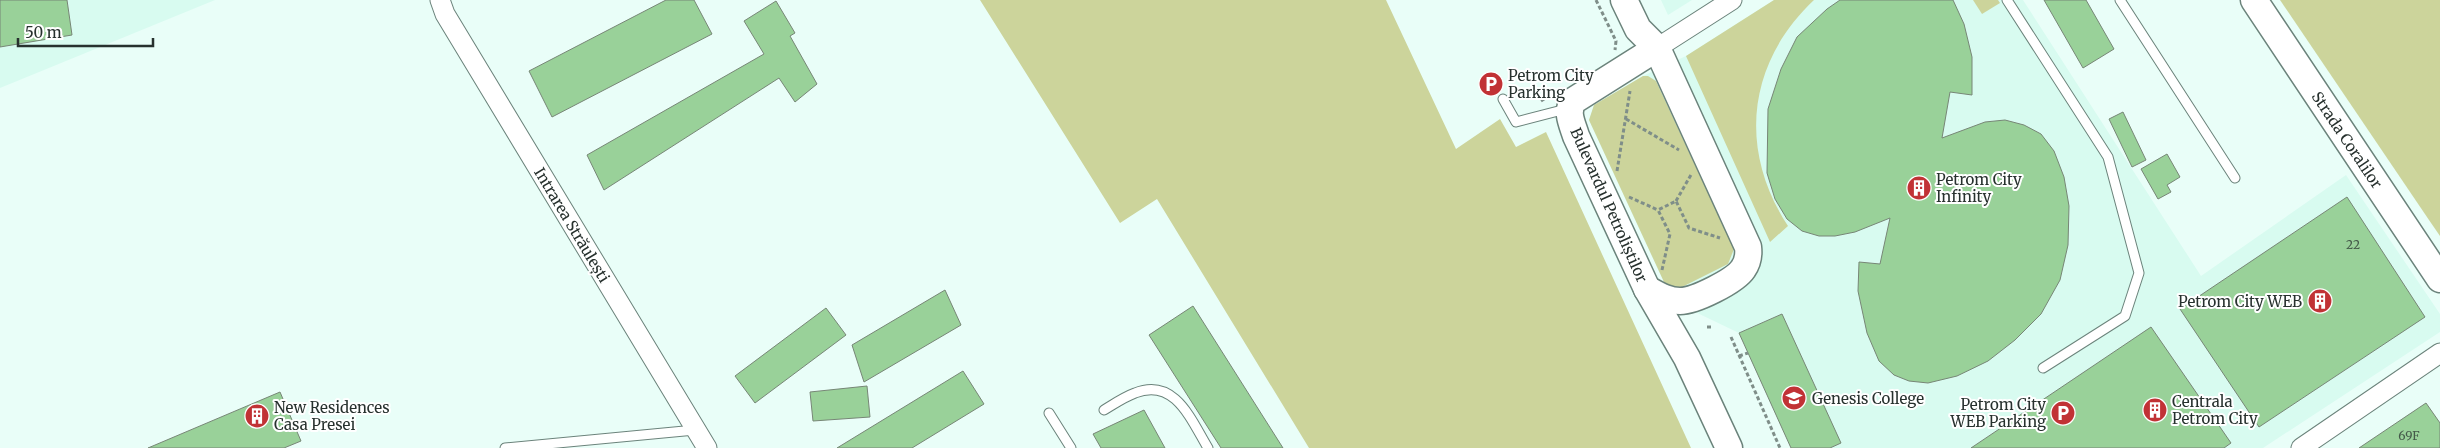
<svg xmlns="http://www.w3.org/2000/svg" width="2440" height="448" font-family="Merriweather,serif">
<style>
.built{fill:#d8fbf0}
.green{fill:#ccd49b}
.building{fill:#99d199;stroke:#778676}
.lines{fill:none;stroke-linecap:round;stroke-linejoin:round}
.lane-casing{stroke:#6b837b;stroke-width:11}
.street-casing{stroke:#6b837b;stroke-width:21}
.secondary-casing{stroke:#6b837b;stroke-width:29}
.path{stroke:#7f8e89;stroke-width:3;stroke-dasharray:4 2.5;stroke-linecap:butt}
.lane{stroke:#fff;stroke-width:9}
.street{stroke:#fff;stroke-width:19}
.secondary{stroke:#fff;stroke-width:26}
.labels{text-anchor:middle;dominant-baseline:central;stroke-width:4;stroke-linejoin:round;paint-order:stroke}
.number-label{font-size:12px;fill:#445949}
.poi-label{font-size:15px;fill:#27312e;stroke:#fff;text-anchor:start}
.street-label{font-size:15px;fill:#27312e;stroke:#fff}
</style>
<rect width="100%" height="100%" fill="#e9fef8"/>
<!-- built -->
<g class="built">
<path d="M0,0H215L0,88Z"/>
<path d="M1661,0H1692L1668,15Z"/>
<path d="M1774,0H2023L2201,276L2346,175L2440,314V332L2263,448H1830L1840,443L1782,314L1739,333L1689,309L1664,282L1589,120L1594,105L1643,76L1686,56Z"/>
</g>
<!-- green -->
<g class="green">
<path d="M980,0H1386L1456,149L1500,119L1516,147L1546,132L1691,448H1309L1157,199L1120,223Z"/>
<path d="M1774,0H1814C1747,63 1738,150 1788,226L1770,242L1686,56Z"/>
<path d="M1973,0H1998L2000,3L1982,14Z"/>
<path d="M2280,0H2440V236L2429,220Z"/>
<path d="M1643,76H1648L1656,81L1734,249L1728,264L1678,289L1669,287L1664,282L1589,120L1594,105Z"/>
</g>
<!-- building -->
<g class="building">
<path d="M0,0H67L72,35L0,47Z"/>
<path d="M666,0H694L712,34L552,117L529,71Z"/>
<path d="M1840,0H1953L1964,24L1972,57V95L1950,92L1942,138L1985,122L2005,120L2024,125L2041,134L2054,151L2064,177L2069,206L2068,245L2060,280L2041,314L2015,340L1988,361L1957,376L1928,383L1909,381L1894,375L1879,361L1867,333L1858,291L1859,262L1880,264L1890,218L1855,232L1835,236H1819L1802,231L1787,219L1775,199L1767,173L1768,109L1781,69L1797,37L1827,9Z"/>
<path d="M2044,0H2086L2114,49L2083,68Z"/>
<path d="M776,1L795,33L790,36L817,84L795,102L779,78L604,190L587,155L764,54L744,21Z"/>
<path d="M2123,112L2146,160L2132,167L2109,119Z"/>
<path d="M2167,154L2180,177L2167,185L2171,192L2158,199L2141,169Z"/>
<path d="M2347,197L2425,317L2259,427L2180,309Z"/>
<path d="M945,290L961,325L864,382L852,345Z"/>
<path d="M1193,306L1283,448H1221L1149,335Z"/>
<path d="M826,308L846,335L755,403L735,376Z"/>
<path d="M1782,314L1841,443L1830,448H1791L1739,333Z"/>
<path d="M2151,327L2231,443L2224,448H1971Z"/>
<path d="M963,371L984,404L912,448H837Z"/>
<path d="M867,386L870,417L813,421L810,392Z"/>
<path d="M280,392L301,441L284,448H148Z"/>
<path d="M2426,403L2440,423V448H2359Z"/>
<path d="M1144,410L1165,448H1101L1093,434Z"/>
</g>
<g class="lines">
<defs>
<g id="lane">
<path d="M2007,0L2108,157L2139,273L2125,316L2043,368"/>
<path d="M2120,0L2235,178"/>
<path d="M1503,99L1516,122L1566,109"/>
<path d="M1104,410C1114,404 1124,397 1135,393C1175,377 1191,420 1208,448"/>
<path d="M1049,413L1071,448"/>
<path d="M505,448L695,430"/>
</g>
<g id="street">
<path d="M440,0L445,14L707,448"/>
<path d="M1657,48L1732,0"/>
<path d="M2301,448L2440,353"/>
</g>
<g id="secondary">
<path d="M1624,0L1638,29L1657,48L1748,247C1749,255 1748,262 1743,269C1735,281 1695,301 1680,301C1668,301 1658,295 1647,289"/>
<path d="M2254,0L2440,279"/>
<path d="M1657,48L1573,101C1566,113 1572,123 1576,136L1647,289L1687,358L1729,448"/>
</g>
</defs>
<!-- lane casing -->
<use href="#lane" class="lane-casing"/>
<!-- street casing -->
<use href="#street" class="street-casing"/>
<!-- secondary casing -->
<use href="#secondary" class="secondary-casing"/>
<!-- path -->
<g class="path">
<path d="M1596,0L1616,41L1615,50"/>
<path d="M1541,101L1552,94"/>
<path d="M1626,119L1679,150"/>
<path d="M1617,171L1630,91"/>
<path d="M1629,197L1658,210"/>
<path d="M1676,201L1692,173"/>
<path d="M1662,270L1670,234L1658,210L1676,201L1689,228L1720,238"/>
<path d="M1707,327H1713"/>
<path d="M1731,337L1780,448"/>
<path d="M1739,356L1748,353"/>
</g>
<!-- lane -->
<use href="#lane" class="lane"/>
<!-- street -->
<use href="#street" class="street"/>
<!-- secondary -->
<use href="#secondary" class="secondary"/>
</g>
<!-- icons -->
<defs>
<symbol id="parking-disc" viewBox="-11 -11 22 22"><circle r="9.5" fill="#c13235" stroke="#fff"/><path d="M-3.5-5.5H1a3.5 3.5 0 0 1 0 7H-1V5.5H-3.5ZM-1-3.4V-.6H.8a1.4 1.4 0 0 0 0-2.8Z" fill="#fff"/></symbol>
<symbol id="building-disc" viewBox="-11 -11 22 22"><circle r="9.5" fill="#c13235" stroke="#fff"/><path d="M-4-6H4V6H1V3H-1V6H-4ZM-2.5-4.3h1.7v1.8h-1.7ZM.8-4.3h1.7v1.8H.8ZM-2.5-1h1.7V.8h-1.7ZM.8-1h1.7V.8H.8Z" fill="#fff"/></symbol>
<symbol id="school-disc" viewBox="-11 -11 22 22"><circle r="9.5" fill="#c13235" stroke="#fff"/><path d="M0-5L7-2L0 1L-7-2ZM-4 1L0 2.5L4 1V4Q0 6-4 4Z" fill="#fff"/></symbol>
</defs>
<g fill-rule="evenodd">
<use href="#parking-disc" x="1477" y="70" width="28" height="28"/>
<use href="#building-disc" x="1905" y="174" width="28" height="28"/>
<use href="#building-disc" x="2306" y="287" width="28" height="28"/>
<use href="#school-disc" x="1780" y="384" width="28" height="28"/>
<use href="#building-disc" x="2141" y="396" width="28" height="28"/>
<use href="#parking-disc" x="2049" y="399" width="28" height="28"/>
<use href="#building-disc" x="243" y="402" width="28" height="28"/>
</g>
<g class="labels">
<!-- number labels -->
<g class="number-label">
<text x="2353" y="244">22</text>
<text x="2409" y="435">69F</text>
</g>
<!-- poi labels -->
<g class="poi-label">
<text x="1508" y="75">Petrom City<tspan x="1508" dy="17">Parking</tspan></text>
<text x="1936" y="179">Petrom City<tspan x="1936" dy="17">Infinity</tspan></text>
<text x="2302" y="301" text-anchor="end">Petrom City WEB</text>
<text x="1812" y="398">Genesis College</text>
<text x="2172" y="401">Centrala<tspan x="2172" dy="17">Petrom City</tspan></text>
<text x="2046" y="404" text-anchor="end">Petrom City<tspan x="2046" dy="17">WEB Parking</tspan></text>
<text x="274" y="407">New Residences<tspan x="274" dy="17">Casa Presei</tspan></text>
</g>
<!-- street labels -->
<g class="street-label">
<text transform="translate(2347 140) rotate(56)">Strada Coralilor</text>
<text transform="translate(1609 205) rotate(66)">Bulevardul Petroliștilor</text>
<text transform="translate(572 225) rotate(59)">Intrarea Străulești</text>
</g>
</g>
<!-- scale -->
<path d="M18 38v8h135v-8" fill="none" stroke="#27312e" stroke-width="2.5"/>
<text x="25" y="38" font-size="15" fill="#27312e" stroke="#ffffff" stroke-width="4" paint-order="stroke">50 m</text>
</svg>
